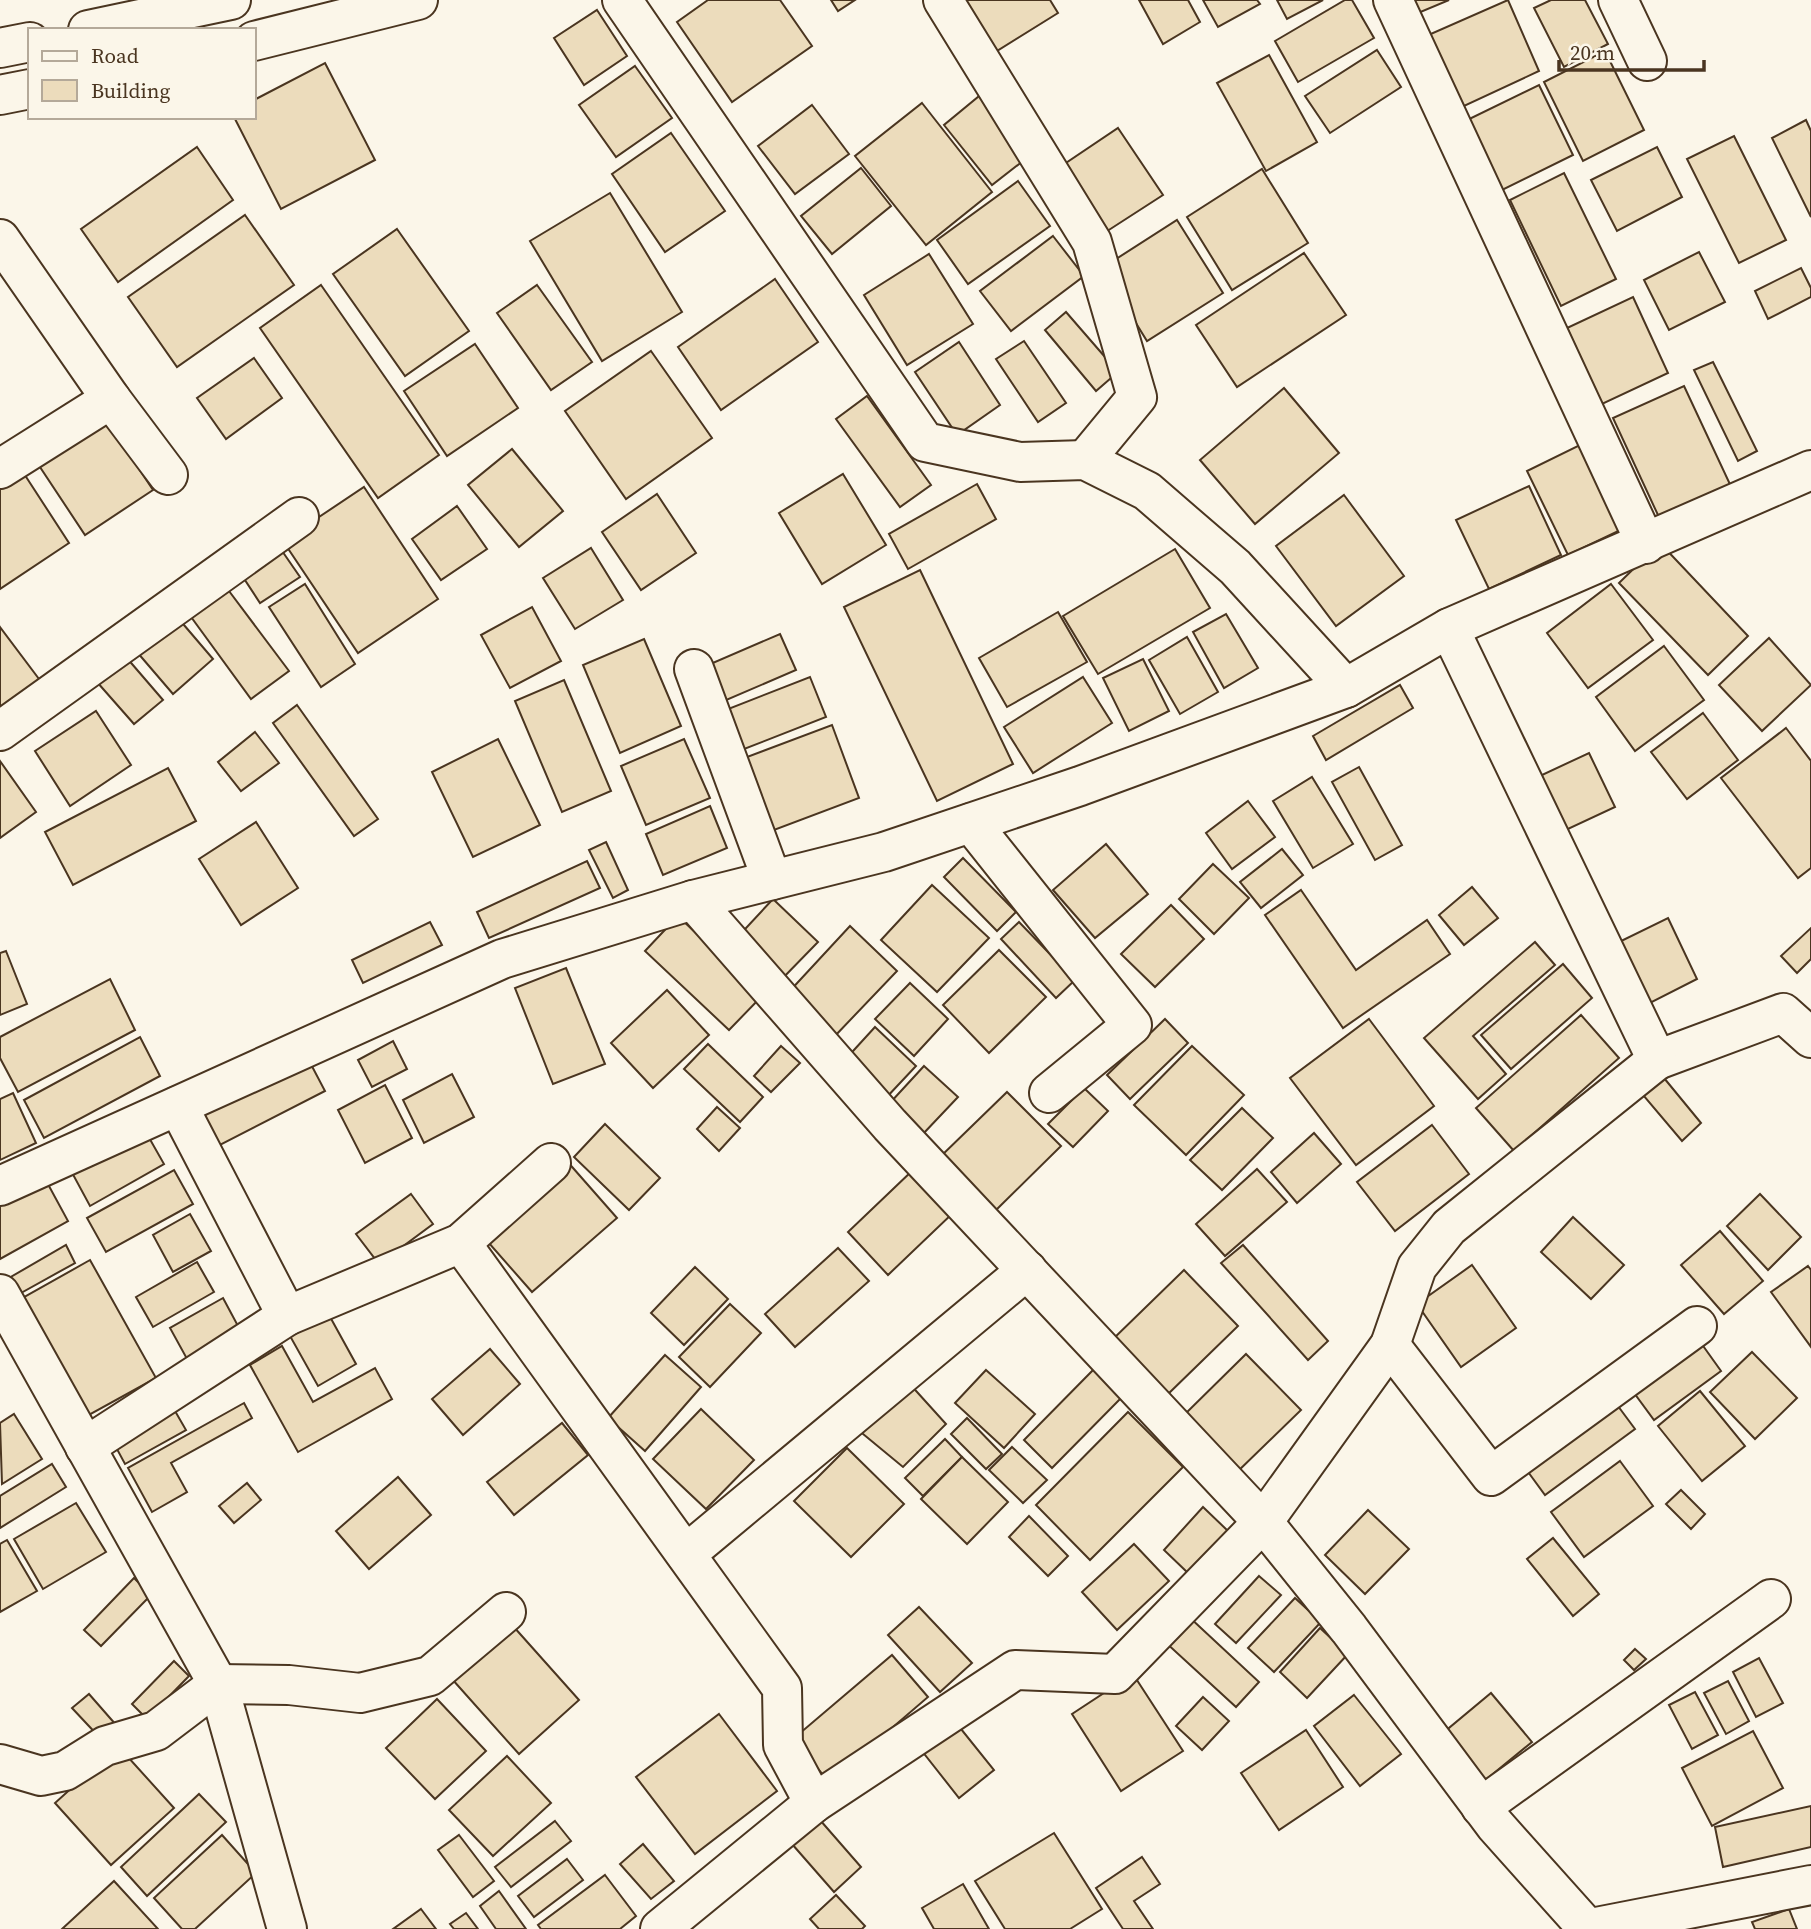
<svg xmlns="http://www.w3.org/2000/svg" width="1811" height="1929" font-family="'Source Serif 4',serif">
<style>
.building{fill:#ecdcbc;stroke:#4a3520;stroke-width:2}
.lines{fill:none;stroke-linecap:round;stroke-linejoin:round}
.street-casing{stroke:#4a3520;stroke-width:42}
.secondary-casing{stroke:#4a3520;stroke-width:42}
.street{stroke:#fbf6e9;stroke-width:38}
.secondary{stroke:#fbf6e9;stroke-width:38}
</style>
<rect width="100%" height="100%" fill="#fbf6e9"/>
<!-- building -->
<g class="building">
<path d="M708,0H780L812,46L732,102L677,22Z"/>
<path d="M831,0H855L838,11Z"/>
<path d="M959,0H1050L1058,13L992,54Z"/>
<path d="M1139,0H1188L1200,22L1163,44Z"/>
<path d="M1203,0H1257L1260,4L1218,27Z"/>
<path d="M1277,0H1323L1287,19Z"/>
<path d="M1345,0H1352L1374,38L1298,82L1275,41Z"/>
<path d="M1404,0H1449L1411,16Z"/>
<path d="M1508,0L1539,71L1449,113L1417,40Z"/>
<path d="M1551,0H1585L1608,44L1564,67L1534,8Z"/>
<path d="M597,10L627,56L584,85L554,38Z"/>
<path d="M1377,50L1401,87L1330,133L1305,96Z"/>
<path d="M1605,51L1644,130L1583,161L1544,82Z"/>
<path d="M1269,55L1317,142L1266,171L1217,83Z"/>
<path d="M325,63L375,160L281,209L234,117H254V100Z"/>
<path d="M635,66L672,118L616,157L579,105Z"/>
<path d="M1539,85L1573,155L1494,194L1459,124Z"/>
<path d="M984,92L1032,154L992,185L944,125Z"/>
<path d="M922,103L992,192L926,245L855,156Z"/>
<path d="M812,105L849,154L795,194L758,146Z"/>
<path d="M1806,120L1811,131V217L1772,138Z"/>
<path d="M1118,128L1163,195L1098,237L1054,171Z"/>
<path d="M671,133L725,211L665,252L612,174Z"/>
<path d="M1734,136L1786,240L1739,263L1687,159Z"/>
<path d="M197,147L233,200L118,282L81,229Z"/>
<path d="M1657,147L1682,197L1617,231L1591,180Z"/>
<path d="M861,168L891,206L832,254L801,216Z"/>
<path d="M1262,169L1308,243L1232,290L1187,217Z"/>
<path d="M1564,173L1616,279L1561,306L1510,200Z"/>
<path d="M1018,181L1050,226L968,284L937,240Z"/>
<path d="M610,193L682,312L602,361L530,241Z"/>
<path d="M245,215L294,285L177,367L128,297Z"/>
<path d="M1177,220L1223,293L1147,341L1102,268Z"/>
<path d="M397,229L469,331L405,376L333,274Z"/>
<path d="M1053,236L1084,276L1011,331L980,291Z"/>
<path d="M1699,252L1725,302L1669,330L1644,280Z"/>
<path d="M1304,253L1346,315L1237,387L1196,325Z"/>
<path d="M929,254L973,324L907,365L864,295Z"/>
<path d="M1801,268L1811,288V297L1768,319L1755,291Z"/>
<path d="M775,279L818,342L721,410L678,347Z"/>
<path d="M321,285L439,455L378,498L260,328Z"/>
<path d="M537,285L592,362L551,390L497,313Z"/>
<path d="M1633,297L1668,373L1602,404L1567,328Z"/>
<path d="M1066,312L1118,372L1096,391L1045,330Z"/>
<path d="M1024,341L1066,403L1038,422L996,359Z"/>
<path d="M959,342L1000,405L957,435L915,372Z"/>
<path d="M475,344L518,408L447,456L404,391Z"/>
<path d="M651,351L712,438L626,499L565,411Z"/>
<path d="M254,358L282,398L226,439L197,398Z"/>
<path d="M1713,362L1757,451L1738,461L1694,370Z"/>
<path d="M1684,386L1735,495L1664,528L1613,418Z"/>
<path d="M1284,388L1339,453L1255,524L1200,460Z"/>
<path d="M867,396L931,485L900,507L836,419Z"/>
<path d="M102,413L153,490L85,535L34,458Z"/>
<path d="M1588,441L1629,526L1568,555L1527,471Z"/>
<path d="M512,449L563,511L519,547L468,485Z"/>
<path d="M19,466L69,543L0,589V478Z"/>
<path d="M843,474L886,545L822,584L779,513Z"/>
<path d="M977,484L996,519L908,569L889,534Z"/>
<path d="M1529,486L1561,555L1489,589L1456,520Z"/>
<path d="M364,487L438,599L358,653L283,541Z"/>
<path d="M657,494L696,553L641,590L602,532Z"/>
<path d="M1344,495L1404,576L1336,626L1276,546Z"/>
<path d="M457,506L487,549L441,580L412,539Z"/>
<path d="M1660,543L1748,636L1708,675L1619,583Z"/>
<path d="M280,548L300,577L260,603L241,574Z"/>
<path d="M591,548L623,600L575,629L543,578Z"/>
<path d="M1175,549L1210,608L1098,674L1063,616Z"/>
<path d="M920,570L1013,764L937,801L844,607Z"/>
<path d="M223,583L289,671L251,699L186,610Z"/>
<path d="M305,584L355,664L321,687L269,607Z"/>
<path d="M1611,584L1653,640L1588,688L1547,633Z"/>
<path d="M532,607L561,661L510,688L481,635Z"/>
<path d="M1058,612L1087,662L1007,707L979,658Z"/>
<path d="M1226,614L1258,668L1224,688L1193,632Z"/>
<path d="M178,618L213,659L173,694L137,652Z"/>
<path d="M0,627L42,683L0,715Z"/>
<path d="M780,634L796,670L724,701L708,665Z"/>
<path d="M1187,637L1218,692L1180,714L1149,660Z"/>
<path d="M1769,638L1811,685L1762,731L1719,685Z"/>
<path d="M644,639L681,726L620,753L583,665Z"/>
<path d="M1664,646L1704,700L1635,751L1596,697Z"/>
<path d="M126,657L163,700L134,724L97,682Z"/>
<path d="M1143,659L1169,711L1129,731L1103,678Z"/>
<path d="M810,677L826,717L739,751L723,711Z"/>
<path d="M1083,677L1112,723L1033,773L1004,727Z"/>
<path d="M564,680L611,791L562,812L515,701Z"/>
<path d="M1400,685L1413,708L1326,760L1313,736Z"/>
<path d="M297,705L378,819L354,836L273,723Z"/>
<path d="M96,711L131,765L70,806L35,751Z"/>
<path d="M1703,713L1738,760L1687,799L1651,752Z"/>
<path d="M832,725L859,798L766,833L739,760Z"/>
<path d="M1786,728L1811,761V868L1798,878L1721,778Z"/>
<path d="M255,732L279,763L241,791L218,762Z"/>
<path d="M498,739L540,825L473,857L432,772Z"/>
<path d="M684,739L710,798L646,825L621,766Z"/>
<path d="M1589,753L1615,807L1553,836L1527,782Z"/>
<path d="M0,761L36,812L0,838Z"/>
<path d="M1359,767L1402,845L1375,860L1332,782Z"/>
<path d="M168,768L196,821L73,885L45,832Z"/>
<path d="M1312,777L1353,844L1313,868L1273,801Z"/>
<path d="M1248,801L1275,837L1232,869L1206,833Z"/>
<path d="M710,806L727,848L663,875L646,834Z"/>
<path d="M256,822L298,888L241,925L199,859Z"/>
<path d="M606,842L628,890L613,898L589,850Z"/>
<path d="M1106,844L1148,894L1095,938L1053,890Z"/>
<path d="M1282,849L1303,875L1261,908L1240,882Z"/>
<path d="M963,858L1016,912L997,931L944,877Z"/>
<path d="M587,861L600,888L489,938L477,912Z"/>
<path d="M1213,864L1249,898L1214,934L1179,899Z"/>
<path d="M932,885L989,938L937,992L881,940Z"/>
<path d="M1472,887L1498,918L1464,945L1439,915Z"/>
<path d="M1301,890L1356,970L1427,920L1450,954L1343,1028L1265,915Z"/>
<path d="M773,899L818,942L777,984L733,942Z"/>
<path d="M1171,905L1204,939L1155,987L1121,954Z"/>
<path d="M678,916L762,996L729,1030L645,951Z"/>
<path d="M1668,918L1697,979L1646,1005L1615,944Z"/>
<path d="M430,922L442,945L363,983L352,960Z"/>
<path d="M1019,922L1075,980L1056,998L1001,939Z"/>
<path d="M850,926L897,971L833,1038L787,994Z"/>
<path d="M1811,928V959L1797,973L1781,956Z"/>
<path d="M1535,942L1555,965L1473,1036L1506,1074L1478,1099L1424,1038Z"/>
<path d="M999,950L1046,997L989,1053L943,1005Z"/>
<path d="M6,951L27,1004L0,1015V953Z"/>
<path d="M1563,964L1592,998L1511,1069L1481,1035Z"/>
<path d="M566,968L605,1064L553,1084L515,988Z"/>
<path d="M110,979L135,1030L18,1092L0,1058V1037Z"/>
<path d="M910,983L948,1019L914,1056L875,1019Z"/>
<path d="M667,990L709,1035L653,1088L611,1043Z"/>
<path d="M1581,1015L1619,1058L1514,1151L1476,1108Z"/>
<path d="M1165,1019L1188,1043L1130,1099L1107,1075Z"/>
<path d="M1369,1019L1434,1106L1356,1165L1290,1078Z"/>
<path d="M875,1027L916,1066L884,1100L843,1062Z"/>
<path d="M140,1037L160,1076L44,1138L24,1100Z"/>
<path d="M393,1041L407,1069L372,1087L358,1060Z"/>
<path d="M708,1044L763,1097L740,1122L684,1069Z"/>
<path d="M781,1046L800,1063L771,1092L754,1076Z"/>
<path d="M1192,1046L1244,1095L1186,1155L1134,1105Z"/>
<path d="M305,1053L325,1091L218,1146L198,1108Z"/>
<path d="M924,1066L958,1097L922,1135L889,1104Z"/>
<path d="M452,1074L474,1117L424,1143L403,1100Z"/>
<path d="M1664,1078L1701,1123L1682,1141L1643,1095Z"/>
<path d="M385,1085L412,1138L365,1163L338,1110Z"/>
<path d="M1084,1088L1108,1111L1073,1147L1048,1124Z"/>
<path d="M1007,1092L1061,1146L993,1213L939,1158Z"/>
<path d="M13,1093L36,1143L0,1160V1099Z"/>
<path d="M717,1107L740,1128L719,1151L697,1129Z"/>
<path d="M1242,1108L1273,1138L1222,1190L1190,1160Z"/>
<path d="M605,1124L660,1178L629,1210L574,1157Z"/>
<path d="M1432,1125L1469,1174L1395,1231L1357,1182Z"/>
<path d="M143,1127L164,1164L90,1206L70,1169Z"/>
<path d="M1314,1133L1341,1164L1297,1203L1271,1172Z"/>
<path d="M566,1160L617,1218L532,1292L481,1234Z"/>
<path d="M1257,1169L1287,1202L1225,1256L1196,1224Z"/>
<path d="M174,1170L193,1204L106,1252L87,1218Z"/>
<path d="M913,1170L954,1212L888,1275L848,1232Z"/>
<path d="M43,1175L68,1221L0,1259V1199Z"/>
<path d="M411,1194L433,1224L379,1264L356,1234Z"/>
<path d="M1760,1194L1801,1237L1768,1270L1727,1226Z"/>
<path d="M190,1214L211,1251L173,1272L153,1235Z"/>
<path d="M1573,1217L1624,1265L1591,1299L1541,1252Z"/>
<path d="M1720,1231L1763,1281L1724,1314L1681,1265Z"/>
<path d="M66,1245L75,1263L12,1298L2,1282Z"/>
<path d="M1243,1245L1328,1341L1308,1360L1221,1263Z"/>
<path d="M838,1248L869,1281L795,1347L765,1314Z"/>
<path d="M90,1260L156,1378L78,1421L12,1304Z"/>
<path d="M197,1262L214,1292L153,1327L136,1297Z"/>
<path d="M1472,1265L1516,1328L1461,1367L1417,1304Z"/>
<path d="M1808,1266L1811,1270V1347L1771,1292Z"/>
<path d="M695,1267L728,1299L684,1345L651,1313Z"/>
<path d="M1184,1270L1238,1326L1166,1396L1111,1341Z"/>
<path d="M223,1298L245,1339L192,1368L170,1328Z"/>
<path d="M730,1304L761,1333L710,1387L679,1357Z"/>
<path d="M329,1315L356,1364L318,1386L290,1336Z"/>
<path d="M1696,1336L1721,1371L1654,1420L1629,1386Z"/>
<path d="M282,1346L313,1402L375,1368L392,1399L298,1452L250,1365Z"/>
<path d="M490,1349L520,1384L463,1435L432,1399Z"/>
<path d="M1752,1352L1797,1398L1755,1439L1710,1392Z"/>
<path d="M1246,1354L1301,1410L1234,1475L1180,1419Z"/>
<path d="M665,1355L701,1387L645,1451L608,1418Z"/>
<path d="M1098,1365L1126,1393L1052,1468L1024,1440Z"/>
<path d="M986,1370L1035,1414L1004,1448L955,1403Z"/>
<path d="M908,1382L946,1424L903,1467L857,1429Z"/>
<path d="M1700,1391L1745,1446L1702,1481L1658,1426Z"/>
<path d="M1612,1398L1635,1429L1545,1495L1523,1465Z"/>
<path d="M244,1403L252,1418L171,1463L187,1492L152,1512L128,1468Z"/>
<path d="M171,1404L186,1430L125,1464L111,1438Z"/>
<path d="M701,1409L754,1460L706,1509L653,1459Z"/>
<path d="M1128,1412L1183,1467L1090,1560L1036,1505Z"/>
<path d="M14,1414L42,1459L2,1484L0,1423Z"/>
<path d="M967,1418L1002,1454L986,1469L951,1434Z"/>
<path d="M562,1423L588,1455L514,1515L487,1482Z"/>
<path d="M945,1439L962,1457L923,1496L905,1478Z"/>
<path d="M1012,1447L1047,1480L1023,1503L989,1470Z"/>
<path d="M847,1448L904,1504L851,1557L794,1501Z"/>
<path d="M962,1457L1008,1502L967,1544L921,1499Z"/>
<path d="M1620,1461L1653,1506L1584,1557L1551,1512Z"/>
<path d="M52,1464L66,1487L0,1528V1496Z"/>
<path d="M398,1477L431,1515L369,1569L336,1531Z"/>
<path d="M247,1483L261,1500L234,1523L219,1506Z"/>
<path d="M1681,1490L1705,1514L1691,1529L1666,1504Z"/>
<path d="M76,1503L106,1552L43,1589L14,1539Z"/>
<path d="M1203,1507L1228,1531L1188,1573L1164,1550Z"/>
<path d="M1368,1510L1409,1549L1365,1594L1325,1555Z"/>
<path d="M1029,1516L1068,1556L1048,1576L1009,1537Z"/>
<path d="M1553,1538L1599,1594L1573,1616L1527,1559Z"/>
<path d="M7,1540L37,1591L0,1612V1544Z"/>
<path d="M1134,1544L1169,1581L1117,1630L1082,1592Z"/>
<path d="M1259,1576L1281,1595L1236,1643L1215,1624Z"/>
<path d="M134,1578L151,1595L101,1646L84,1630Z"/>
<path d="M1295,1598L1321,1622L1274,1672L1248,1648Z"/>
<path d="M919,1607L972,1663L940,1692L888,1635Z"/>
<path d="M1187,1615L1259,1682L1236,1707L1164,1641Z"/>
<path d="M513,1626L579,1700L519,1754L452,1679Z"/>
<path d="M1320,1628L1348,1654L1307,1698L1280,1672Z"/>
<path d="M1635,1649L1646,1659L1634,1670L1624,1660Z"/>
<path d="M892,1655L928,1697L829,1782L793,1739Z"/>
<path d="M1759,1658L1783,1703L1756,1717L1733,1672Z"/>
<path d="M174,1661L189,1676L147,1719L132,1704Z"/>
<path d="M1133,1674L1183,1751L1121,1791L1072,1714Z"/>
<path d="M1728,1681L1749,1721L1726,1734L1704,1693Z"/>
<path d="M1695,1692L1718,1735L1692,1749L1669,1705Z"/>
<path d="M1491,1693L1532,1742L1477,1787L1437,1738Z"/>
<path d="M89,1694L117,1726L102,1740L72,1708Z"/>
<path d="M1354,1695L1401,1754L1360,1786L1314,1726Z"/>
<path d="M1203,1697L1229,1721L1202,1750L1176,1726Z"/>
<path d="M437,1699L486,1751L435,1799L386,1748Z"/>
<path d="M719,1714L777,1791L695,1854L636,1777Z"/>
<path d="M953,1719L994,1770L959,1798L918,1746Z"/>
<path d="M1306,1730L1343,1787L1279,1830L1241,1773Z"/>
<path d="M1753,1731L1783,1788L1712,1826L1682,1768Z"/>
<path d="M118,1746L174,1808L111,1865L55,1803Z"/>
<path d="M507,1756L551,1803L493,1856L449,1810Z"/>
<path d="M199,1794L226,1822L147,1896L121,1867Z"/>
<path d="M1811,1806V1847L1723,1867L1715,1827Z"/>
<path d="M820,1820L861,1867L834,1892L792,1844Z"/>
<path d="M555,1821L571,1841L511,1887L495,1867Z"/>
<path d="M1054,1833L1102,1909L1070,1929H1005L975,1881Z"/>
<path d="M222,1835L256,1873L195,1929H182L154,1898Z"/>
<path d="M459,1835L494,1881L473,1897L438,1850Z"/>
<path d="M643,1844L674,1881L651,1899L620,1864Z"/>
<path d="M1142,1857L1160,1884L1134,1901L1153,1929H1123L1096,1888Z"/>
<path d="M567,1859L583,1880L534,1917L518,1896Z"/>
<path d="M605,1875L636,1916L620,1929H541L538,1925Z"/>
<path d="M114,1881L158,1929H62Z"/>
<path d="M963,1884L989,1929H934L922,1908Z"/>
<path d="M499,1891L526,1929H496L480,1906Z"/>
<path d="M836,1895L865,1926L862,1929H819L810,1919Z"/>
<path d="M421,1909L436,1929H393Z"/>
<path d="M1789,1909L1797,1929H1755L1752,1922Z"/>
<path d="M466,1913L478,1929H454L450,1924Z"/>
</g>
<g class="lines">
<defs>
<g id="street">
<path d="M622,0L925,442L1020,462L1085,460L1147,491L1235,567L1346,688"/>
<path d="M943,0L1092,242L1137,397L1085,460"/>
<path d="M1393,0L1646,544"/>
<path d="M1618,0L1647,61"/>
<path d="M0,239L111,399L168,475"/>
<path d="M0,469L111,399"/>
<path d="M1449,628L1657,1060L1783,1013L1811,1038"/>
<path d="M694,669L772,880"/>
<path d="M0,731L299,517"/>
<path d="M971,823L1132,1025L1049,1093"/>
<path d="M693,900L890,1125L1263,1522L1349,1629L1495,1825L1588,1929"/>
<path d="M178,1106L287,1316L461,1243L551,1163"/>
<path d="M0,1186L502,959L693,900L884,852L1080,786L1346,688L1449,628L1811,470"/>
<path d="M461,1243L782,1688L783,1745L814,1803"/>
<path d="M0,1294L218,1684L287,1929"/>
<path d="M1390,1345L1491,1476L1697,1326"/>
<path d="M85,1447L287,1316"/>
<path d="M686,1554L1027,1270"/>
<path d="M0,1764L41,1776L65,1771L105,1746L156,1731L218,1684L289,1685L360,1693L430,1676L506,1612"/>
<path d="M1481,1807L1771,1599"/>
<path d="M660,1929L814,1803L1015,1670L1115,1674L1263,1522L1390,1345L1417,1267L1449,1227L1657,1060"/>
</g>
<g id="secondary">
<path d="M88,30L231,0"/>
<path d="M254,41L418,0"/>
<path d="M0,48L30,42"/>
<path d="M0,95L30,89"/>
<path d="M1586,1929L1811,1885"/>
</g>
</defs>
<!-- street casing -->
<use href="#street" class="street-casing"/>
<!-- secondary casing -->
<use href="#secondary" class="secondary-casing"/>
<!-- street -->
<use href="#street" class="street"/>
<!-- secondary -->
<use href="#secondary" class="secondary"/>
</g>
<!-- legend -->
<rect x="28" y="28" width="228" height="91" fill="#fbf6e9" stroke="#b4a999" stroke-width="2"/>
<rect x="42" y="51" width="35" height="10" fill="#fbf6e9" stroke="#b4a999" stroke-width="2"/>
<text x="91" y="63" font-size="21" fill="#4a3520">Road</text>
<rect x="42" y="80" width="35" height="21" fill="#ecdcbc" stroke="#b4a999" stroke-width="2"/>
<text x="91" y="98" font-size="21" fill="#4a3520">Building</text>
<!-- scale -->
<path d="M1559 60v10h145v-10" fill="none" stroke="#4a3520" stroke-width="3.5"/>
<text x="1570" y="60" font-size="21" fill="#4a3520" stroke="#fbf6e9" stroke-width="5" paint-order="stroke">20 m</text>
</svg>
